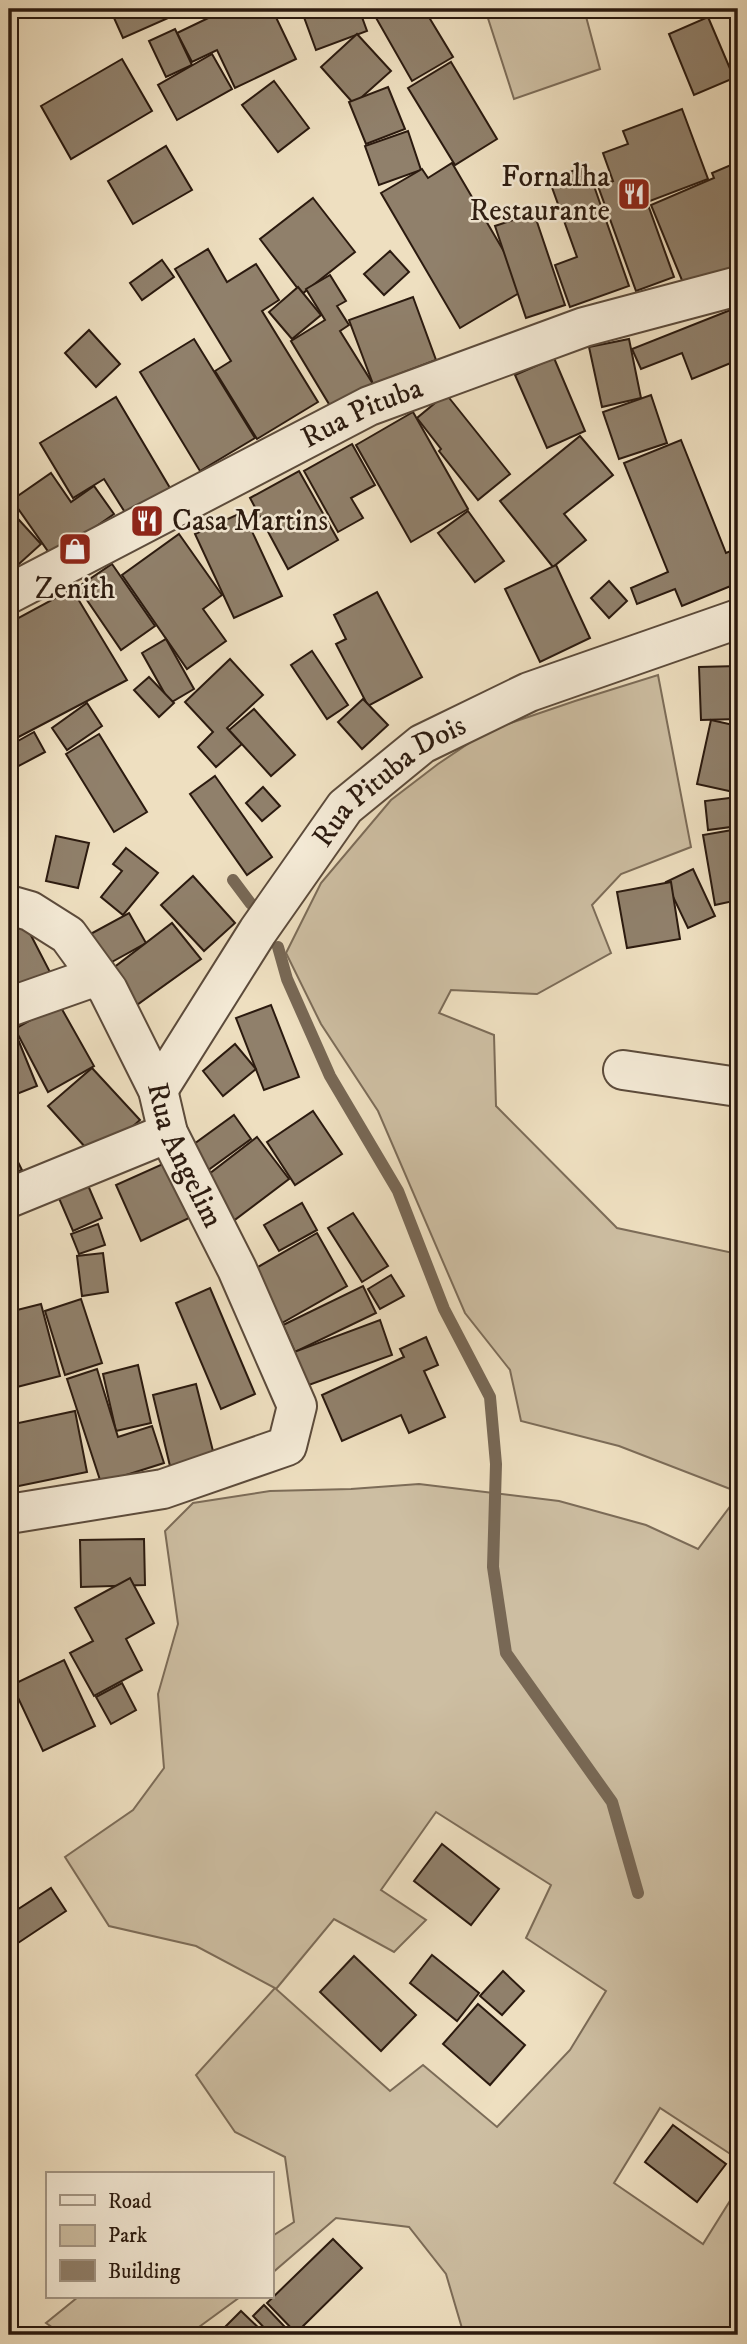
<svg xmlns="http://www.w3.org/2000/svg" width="747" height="2344" font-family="'IM FELL DW Pica',serif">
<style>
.green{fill:#cdbea2;stroke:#7c6c58;stroke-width:2;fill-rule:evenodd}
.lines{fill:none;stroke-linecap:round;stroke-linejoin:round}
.stream{stroke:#786855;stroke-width:12}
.building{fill:#90806b;stroke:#2b1a0f;stroke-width:2}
.minor-casing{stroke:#5c4b3b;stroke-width:42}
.minor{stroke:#f4ead6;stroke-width:38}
.labels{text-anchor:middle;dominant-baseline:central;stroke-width:5;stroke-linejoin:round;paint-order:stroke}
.poi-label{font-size:30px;fill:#2b1a0f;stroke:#f4ead6;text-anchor:end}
.street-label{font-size:30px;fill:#2b1a0f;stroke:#f4ead6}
</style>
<rect width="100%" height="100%" fill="#eedfc0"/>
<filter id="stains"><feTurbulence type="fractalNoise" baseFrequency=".00286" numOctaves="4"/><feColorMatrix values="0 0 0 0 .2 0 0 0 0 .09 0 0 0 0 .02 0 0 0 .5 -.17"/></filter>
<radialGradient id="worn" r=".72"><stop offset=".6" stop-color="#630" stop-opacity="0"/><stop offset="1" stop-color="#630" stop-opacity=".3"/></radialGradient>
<!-- green -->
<g class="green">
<path d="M485,9H584L600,69L514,99Z"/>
<path d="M658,675L691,847L621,874L592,905L611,953L537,994L451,990L439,1013L494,1035L496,1106L617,1228L738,1254V1492L619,1446L521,1421L510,1370L465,1313L378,1111L321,1024L286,953L321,883L391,800L438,764L487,731L575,701Z"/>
<path d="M419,1484L559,1501L646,1525L698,1549L738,1496V2159L660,2108L614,2183L703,2244L738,2188V2335H464L446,2274L409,2227L336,2218L271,2274V2237L294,2222L285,2157L235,2132L196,2075L275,1988L196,1946L109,1926L65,1857L133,1810L164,1768L158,1694L178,1624L165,1531L193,1503L270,1491L351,1489ZM436,1812L551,1885L526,1938L606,1991L570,2050L497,2127L423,2065L390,2091L276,1989L334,1919L394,1952L426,1920L381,1890Z"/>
<path d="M78,2297H240L188,2335H63L46,2323Z"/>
</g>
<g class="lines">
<!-- stream -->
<g class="stream">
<path d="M233,880L251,904"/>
<path d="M278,947L287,979L330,1076L398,1191L444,1309L490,1397L496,1464L493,1567L506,1653L612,1802L638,1893"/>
</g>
</g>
<!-- building -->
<g class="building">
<path d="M110,9H183L184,11L123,38Z"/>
<path d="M227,9H272L296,59L235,88L217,50L192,62L177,33Z"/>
<path d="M301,9H359L367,31L316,50Z"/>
<path d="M371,9H424L453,57L412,81Z"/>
<path d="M654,9H698L655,16Z"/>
<path d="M708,17L734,78L694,95L669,34Z"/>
<path d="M175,29L192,65L166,77L149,41Z"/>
<path d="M357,34L391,71L354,104L321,67Z"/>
<path d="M212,54L232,89L177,120L158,85Z"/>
<path d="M122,59L152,111L71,159L41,106Z"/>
<path d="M451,62L497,139L455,165L408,88Z"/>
<path d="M274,81L309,128L278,152L242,105Z"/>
<path d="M388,87L405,129L366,144L349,102Z"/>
<path d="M682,109L708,179L647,202L674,277L636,291L598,186L613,181L603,153L628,144L623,131Z"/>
<path d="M408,131L421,170L379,185L365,146Z"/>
<path d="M166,146L192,190L133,224L108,181Z"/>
<path d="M738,162V268L686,290L651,205L714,178L712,173Z"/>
<path d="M452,163L526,289L460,328L381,193L422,169L428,178Z"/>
<path d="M587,166L629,286L570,307L555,265L577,257L549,179Z"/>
<path d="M313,198L355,252L302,294L260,239Z"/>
<path d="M534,213L565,305L526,318L495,226Z"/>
<path d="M208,249L227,282L256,264L279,300L262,311L318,402L257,439L215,371L231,361L175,269Z"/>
<path d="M390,251L409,272L384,295L364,274Z"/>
<path d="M162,260L174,277L142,300L130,283Z"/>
<path d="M330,275L346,301L337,306L349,325L340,331L373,384L332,409L291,341L325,320L306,289Z"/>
<path d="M298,287L321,315L292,339L269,312Z"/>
<path d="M413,297L436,360L373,384L349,320Z"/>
<path d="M738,307V360L692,379L682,353L641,369L632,349Z"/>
<path d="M89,330L120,364L96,387L65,353Z"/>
<path d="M194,339L255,438L200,471L140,372Z"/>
<path d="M629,339L641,398L602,407L589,347Z"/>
<path d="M554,358L585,431L547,448L515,375Z"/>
<path d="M446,394L510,474L478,500L439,451L441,449L417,418Z"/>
<path d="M651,395L667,443L619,459L603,412Z"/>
<path d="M116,397L170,488L126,514L104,479L73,498L40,443Z"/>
<path d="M413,412L468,509L411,542L356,445Z"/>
<path d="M580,436L613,475L564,514L586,540L553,567L500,501Z"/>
<path d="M681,440L726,553L738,548V583L682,606L675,589L637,604L631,588L668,572L624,463Z"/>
<path d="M352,444L375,485L351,498L363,518L338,532L304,471Z"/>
<path d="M299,471L338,540L288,569L250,498Z"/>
<path d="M51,473L71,502L94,486L114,514L52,557L12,500Z"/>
<path d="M9,509L41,544L9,573Z"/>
<path d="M468,511L504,561L475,582L438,533Z"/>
<path d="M243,512L282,596L234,618L195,534Z"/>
<path d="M179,534L222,595L203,609L226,641L187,669L122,575Z"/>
<path d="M112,564L155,626L121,650L78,587Z"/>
<path d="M556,565L590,638L540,662L505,589Z"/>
<path d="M609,581L627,601L609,618L591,598Z"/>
<path d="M72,589L127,680L9,742V623Z"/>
<path d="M377,592L422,677L368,706L336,644L346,639L334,615Z"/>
<path d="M166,639L194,689L170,703L142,653Z"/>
<path d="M312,651L348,705L327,719L291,665Z"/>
<path d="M230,659L263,695L227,728L242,744L216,767L198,747L213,732L185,702Z"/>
<path d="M738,666V719L701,720L699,667Z"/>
<path d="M149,677L174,703L159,717L134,690Z"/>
<path d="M363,699L388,725L362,749L338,722Z"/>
<path d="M87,703L102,726L67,750L52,728Z"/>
<path d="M254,709L295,755L271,776L229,730Z"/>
<path d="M711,720L738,726V793L697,784Z"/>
<path d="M34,732L45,752L13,769L9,761V746Z"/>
<path d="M99,734L147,812L114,832L66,754Z"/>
<path d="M215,776L272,857L247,875L190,794Z"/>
<path d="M263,787L280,806L262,821L246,803Z"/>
<path d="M738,797V826L708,830L705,801Z"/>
<path d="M738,829V900L715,905L703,835Z"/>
<path d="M56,836L89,843L78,888L46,881Z"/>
<path d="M126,848L158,873L123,915L101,897L122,871L113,864Z"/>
<path d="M693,869L715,916L688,928L666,882Z"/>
<path d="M193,876L235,923L204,951L161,905Z"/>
<path d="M671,882L680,939L627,948L617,892Z"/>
<path d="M129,913L146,943L101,968L85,937Z"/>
<path d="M22,918L51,974L15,993L9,981V925Z"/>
<path d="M172,923L201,959L134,1007L108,972Z"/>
<path d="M59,1004L94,1066L48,1092L15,1029Z"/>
<path d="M271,1005L299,1077L264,1090L236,1018Z"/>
<path d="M13,1027L37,1086L9,1097V1028Z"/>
<path d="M235,1044L256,1069L223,1096L203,1071Z"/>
<path d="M92,1068L140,1120L96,1159L48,1106Z"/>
<path d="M313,1111L342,1154L295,1185L267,1142Z"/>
<path d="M234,1115L251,1139L200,1176L183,1152Z"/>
<path d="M257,1137L289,1179L232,1222L200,1181Z"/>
<path d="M9,1144L22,1170L9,1177Z"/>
<path d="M165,1163L189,1218L141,1241L116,1185Z"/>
<path d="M87,1183L102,1218L73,1231L58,1196Z"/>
<path d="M302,1203L317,1230L279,1251L264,1225Z"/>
<path d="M353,1213L388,1266L362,1282L328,1228Z"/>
<path d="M98,1224L105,1245L79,1254L71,1234Z"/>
<path d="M317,1233L347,1286L275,1327L244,1275Z"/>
<path d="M103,1253L108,1292L82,1296L77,1256Z"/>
<path d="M391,1275L404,1296L380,1309L368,1289Z"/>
<path d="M363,1286L376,1313L295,1352L283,1325Z"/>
<path d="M210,1288L255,1394L221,1409L176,1303Z"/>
<path d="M81,1299L102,1363L65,1375L45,1311Z"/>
<path d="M41,1304L60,1376L13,1388L9,1373V1312Z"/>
<path d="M380,1320L392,1355L306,1386L294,1352Z"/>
<path d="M426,1337L438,1365L424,1371L445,1417L409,1433L401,1415L342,1441L322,1395L404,1357L400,1349Z"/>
<path d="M138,1365L151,1423L116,1431L103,1374Z"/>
<path d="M97,1369L118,1437L152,1426L164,1463L101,1483L67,1379Z"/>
<path d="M196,1384L214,1455L170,1466L153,1395Z"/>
<path d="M75,1411L87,1472L9,1488V1425Z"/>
<path d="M144,1539L145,1585L81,1587L80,1540Z"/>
<path d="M130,1578L154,1623L126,1639L142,1670L94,1696L70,1653L93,1641L75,1608Z"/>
<path d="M64,1660L95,1726L43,1751L12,1685Z"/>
<path d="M122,1683L136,1710L111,1724L96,1697Z"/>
<path d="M442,1844L499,1889L471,1925L414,1881Z"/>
<path d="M51,1888L66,1911L9,1949V1915Z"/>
<path d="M432,1955L479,1993L457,2021L410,1983Z"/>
<path d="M354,1956L416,2015L381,2051L320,1992Z"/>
<path d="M503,1971L524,1991L502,2015L480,1996Z"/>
<path d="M478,2004L525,2045L490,2085L443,2044Z"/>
<path d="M673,2125L726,2164L697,2202L645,2162Z"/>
<path d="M333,2239L362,2268L296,2333L267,2303Z"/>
<path d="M264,2305L284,2326L275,2335H271L253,2316Z"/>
<path d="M241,2311L266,2335H217Z"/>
</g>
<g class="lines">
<defs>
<g id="minor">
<path id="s1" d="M9,594L369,406L584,327L738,286"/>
<path id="s2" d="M9,905L30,911L68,935L108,990L158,1090L168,1133L237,1269L297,1406L287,1446L163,1489L9,1514"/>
<path d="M9,1007L97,976"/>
<path d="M623,1070L738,1087"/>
<path id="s3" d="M158,1090L258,931L345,807L422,744L529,692L738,619"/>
<path d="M9,1198L168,1133"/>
</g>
</defs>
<!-- minor casing -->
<use href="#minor" class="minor-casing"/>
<!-- minor -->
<use href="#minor" class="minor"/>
</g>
<!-- icons -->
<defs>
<symbol id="restaurant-square" viewBox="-11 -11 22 22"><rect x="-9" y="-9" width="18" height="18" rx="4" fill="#8f2418" stroke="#f4ead6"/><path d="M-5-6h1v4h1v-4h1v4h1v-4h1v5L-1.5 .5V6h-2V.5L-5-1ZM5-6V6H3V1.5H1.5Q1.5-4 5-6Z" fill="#fff"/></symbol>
<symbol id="shop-square" viewBox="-11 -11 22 22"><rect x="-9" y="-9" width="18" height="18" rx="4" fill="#8f2418" stroke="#f4ead6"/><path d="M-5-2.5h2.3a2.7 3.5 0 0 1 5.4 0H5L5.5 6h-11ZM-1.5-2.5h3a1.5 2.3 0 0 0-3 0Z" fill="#fff"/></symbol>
</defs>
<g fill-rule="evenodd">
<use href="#restaurant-square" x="615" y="175" width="38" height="38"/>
<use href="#restaurant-square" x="128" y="502" width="38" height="38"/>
<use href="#shop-square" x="56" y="530" width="38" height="38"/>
</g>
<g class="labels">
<!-- poi labels -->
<g class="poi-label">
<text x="610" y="177">Fornalha<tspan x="610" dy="34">Restaurante</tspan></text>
<text x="172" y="521" text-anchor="start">Casa Martins</text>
<text x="75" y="589" text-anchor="middle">Zenith</text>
</g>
<!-- street labels -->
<g class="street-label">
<text stroke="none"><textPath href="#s1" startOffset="397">Rua Pituba</textPath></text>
<text stroke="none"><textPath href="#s3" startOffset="390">Rua Pituba Dois</textPath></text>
<text stroke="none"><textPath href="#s2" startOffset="317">Rua Angelim</textPath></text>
</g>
</g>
<!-- margin -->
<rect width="747" height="2344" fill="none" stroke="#eedfc0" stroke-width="35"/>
<rect x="10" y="10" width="726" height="2323" fill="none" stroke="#2b1a0f" stroke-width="3.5"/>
<rect x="18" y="18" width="712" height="2309" fill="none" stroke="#2b1a0f" stroke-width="2"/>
<!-- legend -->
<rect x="46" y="2172" width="228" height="126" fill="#f4ead6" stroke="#a49786" stroke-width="2"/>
<rect x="60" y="2195" width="35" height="10" fill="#f4ead6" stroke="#a49786" stroke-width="2"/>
<text x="108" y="2208" font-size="21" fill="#2b1a0f">Road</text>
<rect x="60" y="2225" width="35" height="21" fill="#cdbea2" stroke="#a49786" stroke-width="2"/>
<text x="108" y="2242" font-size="21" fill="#2b1a0f">Park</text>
<rect x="60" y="2260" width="35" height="21" fill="#90806b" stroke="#a49786" stroke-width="2"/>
<text x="108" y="2278" font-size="21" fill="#2b1a0f">Building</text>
<rect width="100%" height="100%" filter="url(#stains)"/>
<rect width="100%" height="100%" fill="url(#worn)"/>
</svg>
